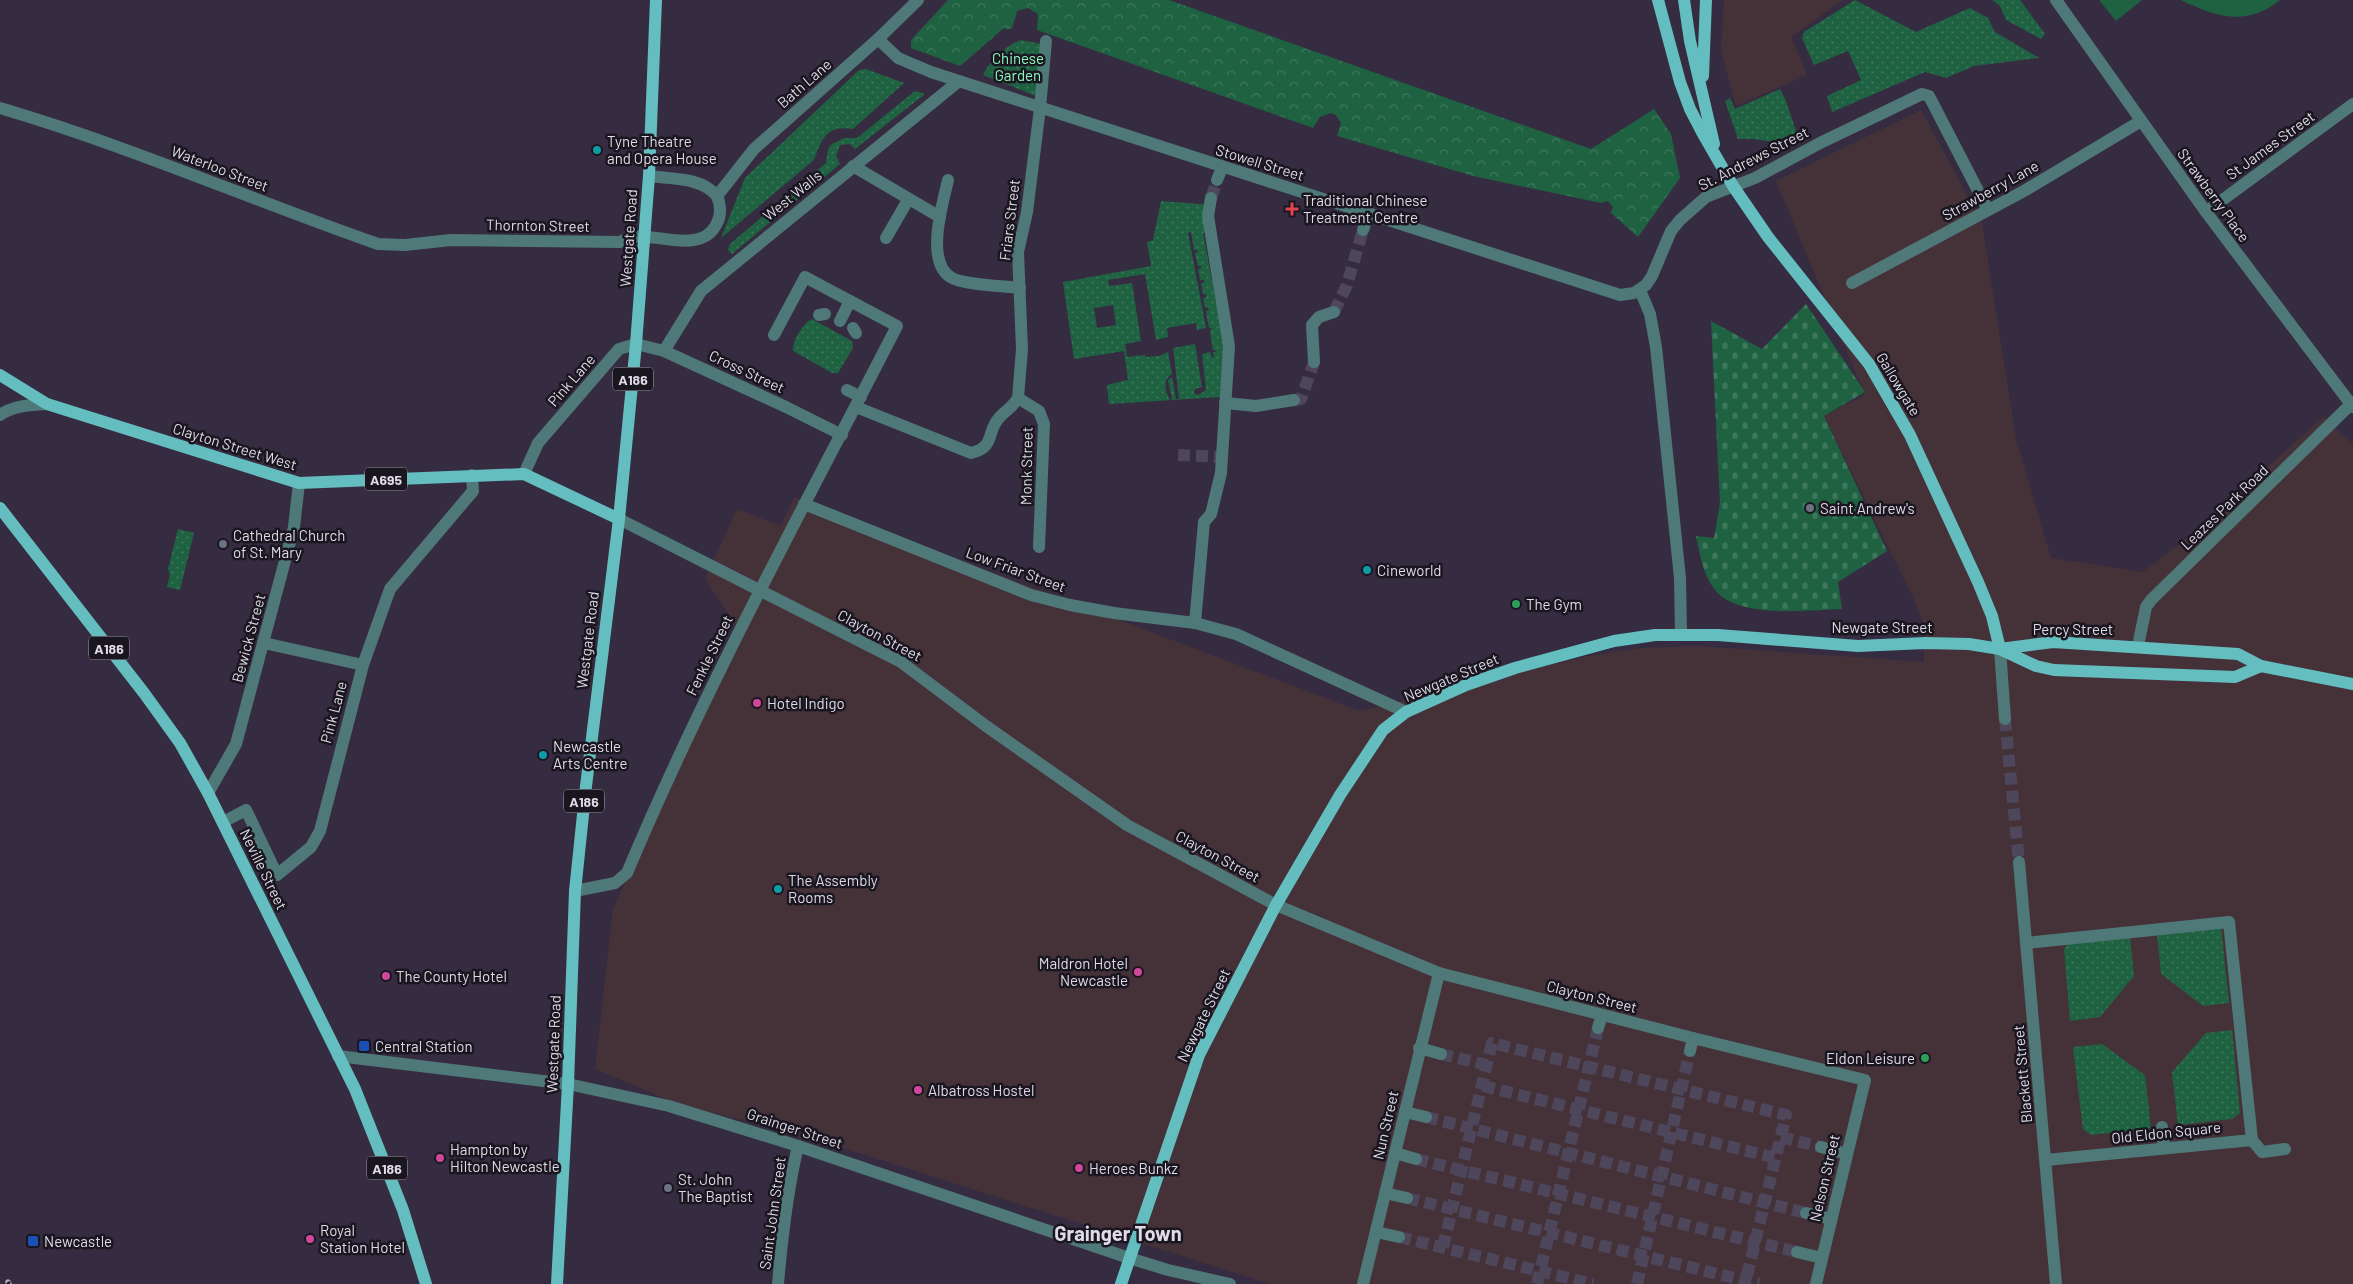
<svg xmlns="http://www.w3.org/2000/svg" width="2353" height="1284" font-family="Barlow,sans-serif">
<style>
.commercial{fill:#453239}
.grass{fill:url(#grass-dots);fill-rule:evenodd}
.cemetery{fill:url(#cemetery-stones)}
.park{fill:url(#park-crowns)}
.pitch{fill:#1e6241}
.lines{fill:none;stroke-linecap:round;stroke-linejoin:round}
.minor-tunnel{stroke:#4e465a;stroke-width:12;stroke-dasharray:12 6;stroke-linecap:butt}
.minor{stroke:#4f7878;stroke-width:12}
.major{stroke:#64bec0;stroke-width:12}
.rail-casing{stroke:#ada7b6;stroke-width:5.5}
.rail{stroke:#1a1620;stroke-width:4;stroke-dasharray:11;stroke-linecap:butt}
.culture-dot{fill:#0f9aa8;stroke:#1a1620;stroke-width:2}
.health-dot{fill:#e0444e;stroke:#1a1620;stroke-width:2}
.worship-dot{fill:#6b7280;stroke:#1a1620;stroke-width:2}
.leisure-dot{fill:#2e9e5b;stroke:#1a1620;stroke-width:2}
.hotel-dot{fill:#d1479c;stroke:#1a1620;stroke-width:2}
.transit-dot{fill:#1a4fb4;stroke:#1a1620;stroke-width:2}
.labels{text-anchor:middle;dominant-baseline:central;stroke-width:5;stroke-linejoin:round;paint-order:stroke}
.shield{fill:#1a1620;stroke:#a49fab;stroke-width:1}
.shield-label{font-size:14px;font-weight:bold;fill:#dfdae7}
.park-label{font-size:15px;fill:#8cf9be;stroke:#1a1620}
.street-label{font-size:15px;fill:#dfdae7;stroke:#1a1620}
.poi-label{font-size:15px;fill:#dfdae7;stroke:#1a1620;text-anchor:start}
.district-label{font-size:20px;font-weight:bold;fill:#dfdae7;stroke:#1a1620}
</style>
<defs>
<pattern id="grass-dots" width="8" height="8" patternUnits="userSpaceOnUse" patternTransform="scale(1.25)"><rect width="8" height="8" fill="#1e6241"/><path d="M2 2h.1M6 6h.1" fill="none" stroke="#3e785c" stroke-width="1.8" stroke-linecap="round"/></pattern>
<pattern id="cemetery-stones" width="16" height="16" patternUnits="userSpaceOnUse" patternTransform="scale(1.25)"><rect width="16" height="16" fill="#1e6241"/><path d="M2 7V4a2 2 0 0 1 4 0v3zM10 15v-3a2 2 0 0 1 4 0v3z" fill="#3e785c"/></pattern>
<pattern id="park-crowns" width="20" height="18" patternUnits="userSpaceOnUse" patternTransform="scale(1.25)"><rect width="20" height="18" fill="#1e6241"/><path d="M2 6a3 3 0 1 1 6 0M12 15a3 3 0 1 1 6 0" fill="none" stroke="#3e785c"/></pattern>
</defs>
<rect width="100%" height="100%" fill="#352c41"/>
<!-- commercial -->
<g class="commercial">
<path d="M1724,0H1843L1791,37L1807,75L1736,106L1721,50Z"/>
<path d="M1921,110L1982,223L2016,439L2051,558L2143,572L2199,529L2323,417L2353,444V1284H1270L784,1129L685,1107L595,1069L613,909L741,633L705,579L737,509L781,526L794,497L1360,711L1588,656L1642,648L1697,646L1924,662V627L1915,602L1824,416L1865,395L1776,181Z"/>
</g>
<!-- grass -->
<g class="grass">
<path d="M1855,0L1916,32L1970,8L1988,18L1995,32L2039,58L1974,66L1946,78L1925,72L1832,112L1827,96L1861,80L1848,51L1814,65L1802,38L1804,32Z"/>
<path d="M1992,0H2020L2045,34L2041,39L2006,20L2000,6Z"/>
<path d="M1021,40L1041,44L1036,96L983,75C989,62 1008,44 1021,40Z"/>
<path d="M866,69L904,83L853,129C826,125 822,139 814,160L721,238L745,178L859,70Z"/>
<path d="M1780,89L1786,101L1798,137L1782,143L1753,139H1738L1725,101L1730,98L1735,109Z"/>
<path d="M915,91L925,94L855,149L850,144L840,145L836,156L840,164L732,254L728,250L730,244L826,163L828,149L832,144L844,138H857Z"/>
<path d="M1161,201L1213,205V230L1203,233L1225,349L1220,397L1109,404L1107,385L1128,380L1124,351L1074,359L1063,282L1151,266L1147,242L1153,240ZM1191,232L1194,250H1198V252L1195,253L1198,266H1201V268L1198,269L1200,280H1204V283H1201L1203,294H1206V297L1203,298L1205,308L1208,307L1209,310L1206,311L1209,328H1212L1210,331L1213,350H1215L1216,352H1213L1214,357L1212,358L1210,352L1202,354L1206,390L1198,395L1194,393L1195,389L1202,387L1195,344L1173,348L1179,399H1176L1172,377L1168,380L1172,399L1170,400C1165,391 1162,380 1172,374L1168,352L1159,356L1145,357V355L1127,357L1125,344L1141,341L1132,283L1109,286L1108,280L1145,274L1156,340L1168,337L1167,328L1196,323L1197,330L1206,328L1188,233ZM1113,305L1116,325L1097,328L1094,308Z"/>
<path d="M812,319L852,341L853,348L838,373H832L793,351C792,341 803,323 812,319Z"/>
<path d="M178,529L194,533L180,590L167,587L170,574L168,569Z"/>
<path d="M2221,927L2229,1003L2203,1006L2161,974L2157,934Z"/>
<path d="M2130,937L2134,976L2100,1017L2070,1021L2064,948L2069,944Z"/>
<path d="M2232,1030L2240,1113L2232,1119L2178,1125L2172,1072L2206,1033Z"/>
<path d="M2102,1044L2145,1075L2151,1128L2091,1135L2083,1129L2073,1047Z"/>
</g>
<!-- cemetery -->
<path class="cemetery" d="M1806,304L1865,392L1824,416L1887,551L1838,582L1842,609C1808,610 1738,619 1715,590C1703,575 1700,554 1696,536L1714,538L1720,503L1711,321L1762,349Z"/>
<!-- park -->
<path class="park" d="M948,0H1169L1591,149L1654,109L1671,134L1680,178L1638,237L1611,213L1613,207L1608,201L1601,203L1473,176L1337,136L1341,123L1336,115L1331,113L1320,117L1313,128L1037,30L1038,14L1028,8L1017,11L1012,28L1006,30L1005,27L960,66L911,48V40Z"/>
<!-- pitch -->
<g class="pitch">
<path d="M2099,0H2142L2116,21Z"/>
<path d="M2181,0H2280C2247,27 2216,17 2181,0Z"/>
</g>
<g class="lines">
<!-- minor-tunnel -->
<g class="minor-tunnel">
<path d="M1211,198L1217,180"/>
<path d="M1334,312L1347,285L1363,230"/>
<path d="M1294,400L1301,399L1314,362"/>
<path d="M1178,455L1222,457"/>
<path d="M2005,719L2019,862"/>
<path d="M1441,1054L1487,1065"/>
<path d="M1483,1086L1776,1158"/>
<path d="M1426,1117L1806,1213"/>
<path d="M1781,1137L1821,1147"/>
<path d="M1416,1159L1797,1252"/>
<path d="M1407,1198L1759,1284"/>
<path d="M1399,1237L1593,1284"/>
<path d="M1443,1247L1492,1043L1786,1115L1745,1284"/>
<path d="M1537,1284L1598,1028"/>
<path d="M1637,1284L1690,1051"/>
</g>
<!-- minor -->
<g class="minor">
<path d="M2056,0L2206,212L2353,407"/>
<path d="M878,39L898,58L931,72L1620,295L1634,293L1646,285L1652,276L1671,231L1680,220L1706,197L1755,178L1820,143L1922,94L1929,96L1988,210"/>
<path d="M0,108C129,146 252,200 378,244L405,245L451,240L620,242C623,241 627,238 630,237C655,232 700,255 716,225C722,215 721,206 717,196L754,149L878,39L918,0"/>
<path d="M853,166L940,217"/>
<path d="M649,176C672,179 701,177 717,196"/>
<path d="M948,180C943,203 924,263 952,278C965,285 1004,286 1020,288"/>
<path d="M1217,180L1222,168"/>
<path d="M2206,212L2353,104"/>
<path d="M1363,230L1369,212"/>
<path d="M886,238L908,200"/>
<path d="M1852,283L2024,191L2141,121"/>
<path d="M1640,290L1650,314L1656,347L1680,578L1681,634"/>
<path d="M819,315L825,314"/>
<path d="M840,321L850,301"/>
<path d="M853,328L856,333"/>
<path d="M664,351L701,291L959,81"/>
<path d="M1314,362L1312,325L1319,317L1334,312"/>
<path d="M847,390L861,397"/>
<path d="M1018,398L1039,411L1044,424L1039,547"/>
<path d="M1225,403L1256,406L1294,400"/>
<path d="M856,407L971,453C996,447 986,432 999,418C1005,411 1013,407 1018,398L1022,349L1018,252L1027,212L1040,108L1046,41"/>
<path d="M0,415C14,405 31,405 47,404"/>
<path d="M524,474L538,443L619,349L636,344L664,351L786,407L842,435"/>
<path d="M804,504L1031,595L1070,605L1114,613L1195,623L1236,634L1406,712"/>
<path d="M619,519L901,662L986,726L1127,825L1276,905L1439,973L1693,1038L1865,1080L1816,1284"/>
<path d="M1195,623L1204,522L1211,514L1221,473L1229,346L1208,216L1211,198"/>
<path d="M264,643L363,665"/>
<path d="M2138,646L2146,607L2151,600L2353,402"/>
<path d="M2000,649L2005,719"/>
<path d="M208,793L236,744L294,527L299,483"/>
<path d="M223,822L246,810L277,875L311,847L320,831L363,665L390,589L473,491L472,475"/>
<path d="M2019,862L2056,1284"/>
<path d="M575,891L615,883L627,873C706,685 804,507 897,326L805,277L774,335"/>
<path d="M2026,943L2229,922L2252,1140"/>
<path d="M1598,1028L1602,1015"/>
<path d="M1419,1048L1441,1054"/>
<path d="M1690,1051L1693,1038"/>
<path d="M338,1056L568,1084L669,1106L798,1146L1129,1258L1168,1270L1230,1284"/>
<path d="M1405,1112L1426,1117"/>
<path d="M2162,1127L2164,1148"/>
<path d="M1821,1147L1847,1154"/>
<path d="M1395,1153L1416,1159"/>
<path d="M2046,1160L2252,1140L2262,1152L2285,1149"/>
<path d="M1385,1193L1407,1198"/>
<path d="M1806,1213L1831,1219"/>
<path d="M1376,1232L1399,1237"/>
<path d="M1797,1252L1822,1258"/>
<path d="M778,1284C782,1237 787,1192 798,1146"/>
<path d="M1363,1284L1439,973"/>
</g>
<!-- major -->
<g class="major">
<path d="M1658,0L1680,82L1690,109L1703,134L1733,186L1768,237L1869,364L1910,435L1978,582L1992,616L2000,649"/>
<path d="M1684,0L1690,41L1714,144"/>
<path d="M1703,76L1706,0"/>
<path d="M0,375L47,404L299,483L524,474L619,519"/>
<path d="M0,508L144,693L180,743L208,793L355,1089L403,1210L426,1284"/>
<path d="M2000,649L2053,642L2238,654L2261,666L2353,684"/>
<path d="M557,1284L568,1084L575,891L586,786L619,519L636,344L649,176L656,0"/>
<path d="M1121,1284L1199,1055L1276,905L1340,795L1383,730L1406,712L1466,685L1515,668L1614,641L1655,635H1718L1858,646L1925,643L1969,644L2000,649L2036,666L2054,670L2235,677L2261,666"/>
</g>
<defs>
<path id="rail" d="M8,1282L9,1284"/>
</defs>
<!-- rail casing -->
<use href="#rail" class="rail-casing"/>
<!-- rail -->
<use href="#rail" class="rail"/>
</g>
<!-- markers -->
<g class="culture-dot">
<circle cx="597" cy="150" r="5"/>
<circle cx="1367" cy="570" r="5"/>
<circle cx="543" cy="755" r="5"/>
<circle cx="778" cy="889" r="5"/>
</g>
<path class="health-dot" d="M1289.5 201.5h5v5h5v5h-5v5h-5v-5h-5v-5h5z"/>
<g class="worship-dot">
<circle cx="1810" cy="508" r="5"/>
<circle cx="223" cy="544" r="5"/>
<circle cx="668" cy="1188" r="5"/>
</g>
<g class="leisure-dot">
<circle cx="1516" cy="604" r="5"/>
<circle cx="1925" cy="1058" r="5"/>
</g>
<g class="hotel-dot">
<circle cx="757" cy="703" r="5"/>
<circle cx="1138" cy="972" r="5"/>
<circle cx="386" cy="976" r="5"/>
<circle cx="918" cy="1090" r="5"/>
<circle cx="440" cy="1158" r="5"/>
<circle cx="1079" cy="1168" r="5"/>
<circle cx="310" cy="1239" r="5"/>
</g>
<g class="transit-dot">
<rect x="358" y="1040" width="12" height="12" rx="2.5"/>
<rect x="27" y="1235" width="12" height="12" rx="2.5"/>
</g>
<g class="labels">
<!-- shield labels -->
<g class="shield">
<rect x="613" y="367.5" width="40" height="23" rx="4"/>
<rect x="365" y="467.5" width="42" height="23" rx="4"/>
<rect x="89" y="636.5" width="40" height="23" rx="4"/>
<rect x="564" y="789.5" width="40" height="23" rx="4"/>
<rect x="367" y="1156.5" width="40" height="23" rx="4"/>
</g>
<g class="shield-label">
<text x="633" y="379">A186</text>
<text x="386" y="479">A695</text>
<text x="109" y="648">A186</text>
<text x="584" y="801">A186</text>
<text x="387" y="1168">A186</text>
</g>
<!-- park labels -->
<g class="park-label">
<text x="1018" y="58">Chinese<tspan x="1018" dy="17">Garden</tspan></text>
</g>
<!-- street labels -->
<g class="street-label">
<text transform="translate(804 83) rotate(-41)">Bath Lane</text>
<text transform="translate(2270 145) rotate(-36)">St James Street</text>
<text transform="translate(1753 158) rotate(-27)">St. Andrews Street</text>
<text transform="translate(1260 162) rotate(17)">Stowell Street</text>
<text transform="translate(220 168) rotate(21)">Waterloo Street</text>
<text transform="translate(1990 190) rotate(-29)">Strawberry Lane</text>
<text transform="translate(792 195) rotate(-39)">West Walls</text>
<text transform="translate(2214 195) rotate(54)">Strawberry Place</text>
<text transform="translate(1009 220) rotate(-83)">Friars Street</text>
<text transform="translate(538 225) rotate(1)">Thornton Street</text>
<text transform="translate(628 238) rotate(-86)">Westgate Road</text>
<text transform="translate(747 371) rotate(25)">Cross Street</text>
<text transform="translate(571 380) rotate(-49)">Pink Lane</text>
<text transform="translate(1899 384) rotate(59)">Gallowgate</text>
<text transform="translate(235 446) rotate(17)">Clayton Street West</text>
<text transform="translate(1026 466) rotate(-89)">Monk Street</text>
<text transform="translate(2224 507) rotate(-44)">Leazes Park Road</text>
<text transform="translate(1016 569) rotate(20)">Low Friar Street</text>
<text x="1882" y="627">Newgate Street</text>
<text x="2073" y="629">Percy Street</text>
<text transform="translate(880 635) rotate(28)">Clayton Street</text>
<text transform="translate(248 638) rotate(-75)">Bewick Street</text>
<text transform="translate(587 640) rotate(-83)">Westgate Road</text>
<text transform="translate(709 655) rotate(-64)">Fenkle Street</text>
<text transform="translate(1451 677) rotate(-23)">Newgate Street</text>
<text transform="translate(333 712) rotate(-75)">Pink Lane</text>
<text transform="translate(1218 856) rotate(28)">Clayton Street</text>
<text transform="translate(264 869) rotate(64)">Neville Street</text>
<text transform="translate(1592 996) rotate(14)">Clayton Street</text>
<text transform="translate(1203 1015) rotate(-64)">Newgate Street</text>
<text transform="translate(553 1044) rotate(-88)">Westgate Road</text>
<text transform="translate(2022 1074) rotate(-95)">Blackett Street</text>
<text transform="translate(1385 1125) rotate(-77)">Nun Street</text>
<text transform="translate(795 1128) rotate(18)">Grainger Street</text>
<text transform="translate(2166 1132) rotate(-6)">Old Eldon Square</text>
<text transform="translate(1824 1178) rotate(-77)">Nelson Street</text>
<text transform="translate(772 1213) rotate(-82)">Saint John Street</text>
</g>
<!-- poi labels -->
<g class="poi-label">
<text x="607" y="141">Tyne Theatre<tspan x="607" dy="17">and Opera House</tspan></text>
<text x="1303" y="200">Traditional Chinese<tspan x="1303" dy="17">Treatment Centre</tspan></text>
<text x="1820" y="508">Saint Andrew's</text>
<text x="233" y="535">Cathedral Church<tspan x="233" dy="17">of St. Mary</tspan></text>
<text x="1377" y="570">Cineworld</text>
<text x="1526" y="604">The Gym</text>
<text x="767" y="703">Hotel Indigo</text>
<text x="553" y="746">Newcastle<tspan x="553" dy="17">Arts Centre</tspan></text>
<text x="788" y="880">The Assembly<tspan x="788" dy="17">Rooms</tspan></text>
<text x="1128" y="963" text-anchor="end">Maldron Hotel<tspan x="1128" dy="17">Newcastle</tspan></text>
<text x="396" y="976">The County Hotel</text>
<text x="375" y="1046">Central Station</text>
<text x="1915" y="1058" text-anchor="end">Eldon Leisure</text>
<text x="928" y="1090">Albatross Hostel</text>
<text x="450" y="1149">Hampton by<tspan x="450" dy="17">Hilton Newcastle</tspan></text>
<text x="1089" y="1168">Heroes Bunkz</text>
<text x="678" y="1179">St. John<tspan x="678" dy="17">The Baptist</tspan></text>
<text x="320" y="1230">Royal<tspan x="320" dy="17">Station Hotel</tspan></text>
<text x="44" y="1241">Newcastle</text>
</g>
<!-- district labels -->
<g class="district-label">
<text x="1118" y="1233">Grainger Town</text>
</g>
</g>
</svg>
